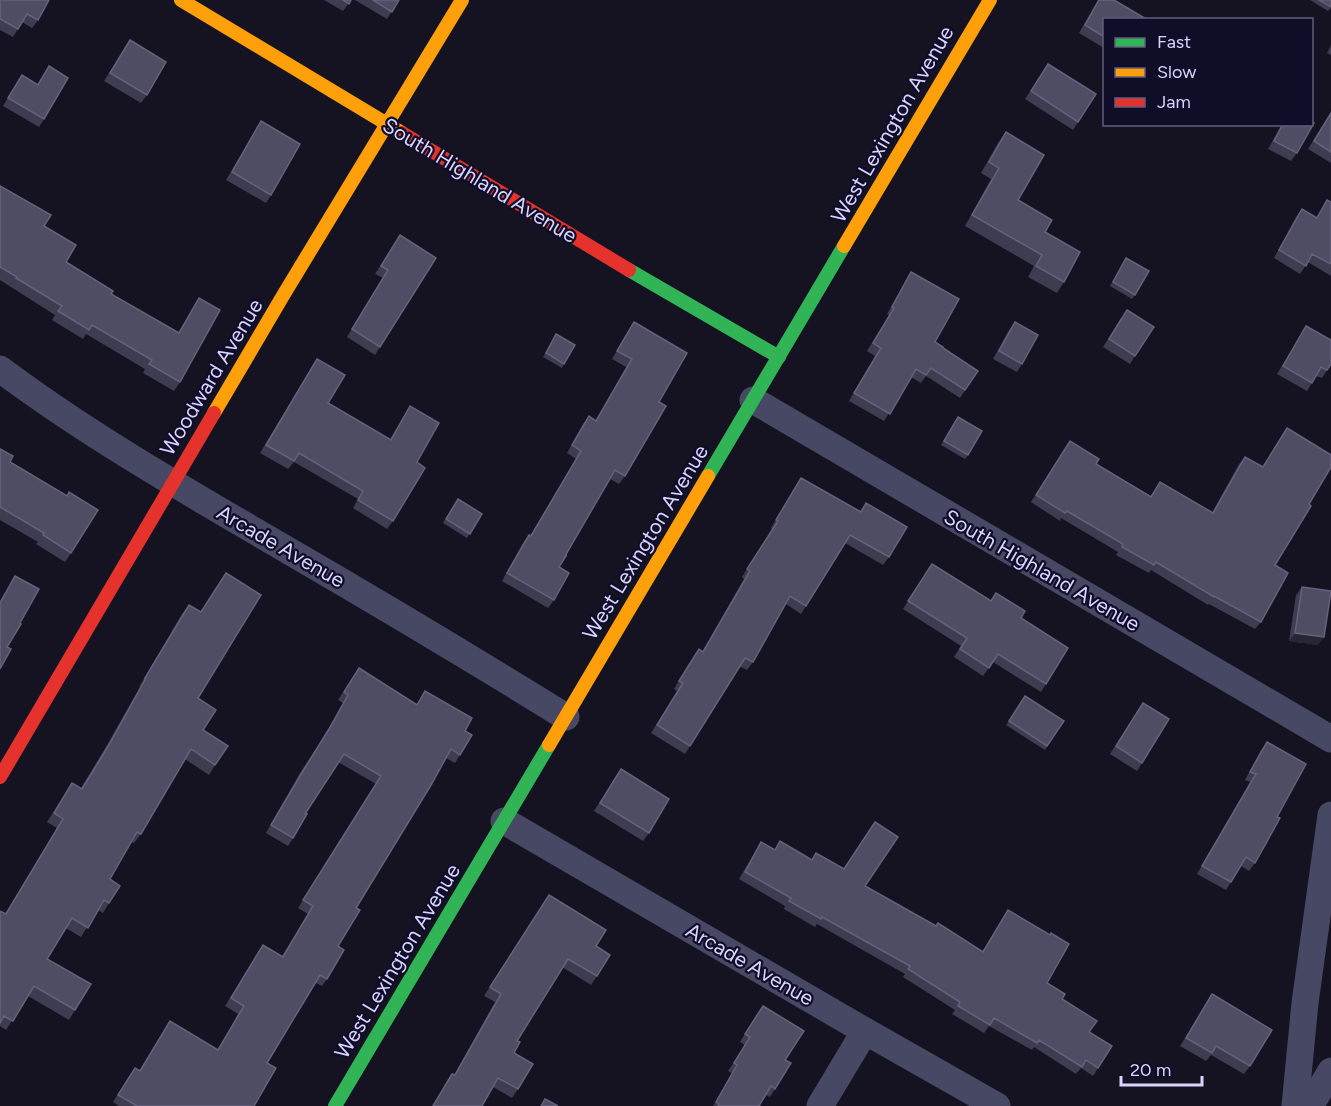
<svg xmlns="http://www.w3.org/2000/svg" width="1331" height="1106" font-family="Figtree,sans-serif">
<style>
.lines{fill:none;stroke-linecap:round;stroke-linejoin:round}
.street{stroke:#474863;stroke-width:27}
.fast{stroke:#30b455;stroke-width:14}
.slow{stroke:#ff9f0a;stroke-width:14}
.jam{stroke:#e5322d;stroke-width:14}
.wall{fill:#3e3c51}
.shaded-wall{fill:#272536}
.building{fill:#4f4d64;stroke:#64627c;stroke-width:1.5}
.labels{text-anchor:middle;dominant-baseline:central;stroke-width:4.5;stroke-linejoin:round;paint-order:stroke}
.street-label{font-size:21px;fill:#d7d4ff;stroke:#100d28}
</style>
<rect width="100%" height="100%" fill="#151322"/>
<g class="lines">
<!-- street -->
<g class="street">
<path d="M0,369C91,437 190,493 289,551C382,605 474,660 566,717"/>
<path d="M753,400L1331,739"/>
<path d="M504,821L865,1031L997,1106"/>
<path d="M820,1106L865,1031"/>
<path d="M1295,1106L1305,1003L1331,815"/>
<path d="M1310,1106L1331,1071"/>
</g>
<!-- fast -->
<g class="fast">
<path d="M629,270L779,357"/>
<path d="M708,476L844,246"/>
<path d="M335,1106L549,745"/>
</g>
<!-- slow -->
<g class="slow">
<path d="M181,0L402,133"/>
<path d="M844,246L990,0"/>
<path d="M214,413L284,294L462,0"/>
<path d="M549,745L708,476"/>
</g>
<!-- jam -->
<g class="jam">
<path d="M402,133L629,270"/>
<path d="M0,777L214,413"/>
</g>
</g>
<!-- wall -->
<g class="wall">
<path d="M0,0L38,20L32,28L22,22L13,37L0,30Z"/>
<path d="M324,0H351L343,11Z"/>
<path d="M355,0H399L387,19Z"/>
<path d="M1098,0H1114L1104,20V48L1079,33Z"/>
<path d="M1310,0H1331V8L1328,11Z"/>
<path d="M130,40L147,95L141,103L104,81Z"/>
<path d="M1331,45V55L1327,53Z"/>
<path d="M49,66L44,119L39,127L3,106L22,75L37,85Z"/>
<path d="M1043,72L1078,122L1073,130L1025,99Z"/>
<path d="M1331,112V163L1308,149Z"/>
<path d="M261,121L271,195L266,203L226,180Z"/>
<path d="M1282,124H1311L1297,153L1291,161L1268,149Z"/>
<path d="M1006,132L1018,200L1045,232L1064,282L1057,293L1028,277L1034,266L965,226L991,179L981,173L998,143Z"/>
<path d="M0,186L44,226L66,262L111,294L178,333L199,298L180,382L174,391L143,373L145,369L86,334L83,339L52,320L55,315L0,280Z"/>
<path d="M1327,200L1331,202V276L1308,262L1300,274L1274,258L1296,217L1302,209L1316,218Z"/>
<path d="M395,243L380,347L375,355L347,337L383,278L375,274Z"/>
<path d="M1126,258L1135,295L1132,299L1110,286Z"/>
<path d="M911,272L935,342L943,348L978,371L960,398L926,376L921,383L911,377L884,421L849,401L875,356L867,351L889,315L887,314L906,280Z"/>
<path d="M1121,318L1135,356L1130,364L1103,347Z"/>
<path d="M634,322L659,402L625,476L619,484L610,479L565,556L559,567L554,600L548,608L502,581L523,543L529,535L530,536L576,459L567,453L583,424L589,416L596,420L626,367L612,359Z"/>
<path d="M1015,322L1022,364L1017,372L993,359L1009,330Z"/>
<path d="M1306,326L1327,370L1322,378L1316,376L1307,391L1277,374Z"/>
<path d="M554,338L564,364L562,368L543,357Z"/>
<path d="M317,359L328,403L390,439L410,406L417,462L393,521L387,529L353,508L358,499L294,462L288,469L260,453Z"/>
<path d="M955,421L968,455L965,459L941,445Z"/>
<path d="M1287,428L1309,504L1275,565L1261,622L1255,629L1209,604L1208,605L1151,570L1149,573L1116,555L1118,552L1061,518L1060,521L1031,502L1065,449L1096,464L1151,496L1160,482L1212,513L1239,464L1245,457L1263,467Z"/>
<path d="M0,449L10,462L71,553L65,562L36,544L38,542L0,520Z"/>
<path d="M801,478L860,511L866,503L889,557L883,565L845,543L801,614L786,604L753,662L747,670L739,666L685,754L651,733L677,691L674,689L693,657L699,649L702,652L744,579L742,577L772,529L771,528Z"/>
<path d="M458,499L482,514L467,538L443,523Z"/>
<path d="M932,564L990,601L1021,618L1046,684L1041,692L993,662L983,676L954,657L961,646L903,609Z"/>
<path d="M226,573L198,698L203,730L215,765L209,775L185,759L141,834L134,843L131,842L110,879L109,903L103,913L98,910L81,937L66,928L47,959L75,1010L69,1020L28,996L6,1030L0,1026V911L5,914L57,828L47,822L66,792L72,783L81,788L103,752L140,687H139L182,614L189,605L201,612Z"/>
<path d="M15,576L20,623L7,647L0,669V601Z"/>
<path d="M1302,587L1324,637L1318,645L1289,641L1296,595Z"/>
<path d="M359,668L417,704L425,691L465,731L460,755L455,763L446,758L356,908L338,946L327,979L322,986L316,983L267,1063L254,1106H119L113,1102L130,1075L140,1070L170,1021L218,1050L238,1014L225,1006L258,952L263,945L282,956L308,914L298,908L376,784L338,762L305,814L293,838L288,846L266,833L300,773L324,737L343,703L338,700Z"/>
<path d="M1025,696L1064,721L1045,750L1006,725Z"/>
<path d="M1143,703L1142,763L1137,771L1110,754Z"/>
<path d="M1267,742L1277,817L1255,863L1249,871L1241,866L1226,890L1197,874L1250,782L1245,780L1261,750Z"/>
<path d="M621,769L649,833L643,841L594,811Z"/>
<path d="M780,841L812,860L816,853L865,886L982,952L1008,910L1047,983L1062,999L1089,1032L1098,1068L1093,1076L1081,1068L1076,1074L1034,1047L1032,1050L989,1026L984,1033L952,1014L955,1010L903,977L905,974L817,924L815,927L784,909L785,906L739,879L761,842L775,850Z"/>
<path d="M549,895L596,946L597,976L591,985L562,967L517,1041L514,1053L518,1089L512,1098L493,1087L482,1106H432L452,1074L454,1075L495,1002L484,996Z"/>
<path d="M1212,994L1250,1066L1244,1074L1211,1055L1206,1061L1180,1046Z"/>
<path d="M757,1014L785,1060L775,1089L770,1097L766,1095L759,1106H713L732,1073L728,1071L745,1045L740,1042Z"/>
</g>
<!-- shaded-wall -->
<path class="shaded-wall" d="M1295,633L1324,637L1318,645L1289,641Z"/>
<!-- building -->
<g class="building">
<path d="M0,0H49L38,20L27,14L18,29L0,19Z"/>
<path d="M343,0H351L349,4Z"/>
<path d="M373,0H399L392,12Z"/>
<path d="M1099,0H1114L1148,20H1104V37L1085,25Z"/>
<path d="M1319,0H1331V7Z"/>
<path d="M130,40L166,62L147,95L110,73Z"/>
<path d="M1048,64L1096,94L1078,122L1031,91Z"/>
<path d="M49,66L68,78L44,119L8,98L22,75L38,85Z"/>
<path d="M1331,113V152L1314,141Z"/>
<path d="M261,121L300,144L271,195L232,172Z"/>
<path d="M1311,122L1314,123L1297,153L1274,141L1283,124H1311Z"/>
<path d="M1006,132L1044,155L1018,200L1052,220L1045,232L1080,252L1064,282L1036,266L1042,255L972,215L999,168L989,162Z"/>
<path d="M0,186L51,215L44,226L76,245L66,262L113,291L111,294L179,333L199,298L220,310L180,382L149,364L152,360L92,325L89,330L58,311L62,306L16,278L17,277L0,267Z"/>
<path d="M1327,200L1331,202V264L1312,254L1306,266L1279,250L1302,209L1317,218Z"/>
<path d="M400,235L436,258L380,347L352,329L388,270L381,266Z"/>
<path d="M1126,258L1149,271L1135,295L1113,282Z"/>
<path d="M911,272L959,299L935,342L943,347V348L978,371L965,390L931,368L926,375L916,369L890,414L854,393L881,348L873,343L894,308L892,307Z"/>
<path d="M1127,310L1154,327L1135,356L1109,339Z"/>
<path d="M634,322L687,353L659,402L666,406L625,476L615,470L565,556H566L559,567L569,573L554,600L507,573L529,535L531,536L581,451L572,445L589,416L596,421L632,359L617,351Z"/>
<path d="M1015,322L1038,335L1022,364L999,351Z"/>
<path d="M1306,326L1331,340V364L1327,370L1321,367L1312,383L1283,366Z"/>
<path d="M556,334L575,345L564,364L546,353Z"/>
<path d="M317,359L345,375L328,403L391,440L410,406L439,423L417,462L425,468L393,521L358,500L363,491L299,453L294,461L266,445Z"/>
<path d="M958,417L982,431L968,455L944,441Z"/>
<path d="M1287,428L1331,455V467L1309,504L1311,506L1275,565L1288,573L1261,622L1214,596V597L1156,562L1154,565L1122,547L1123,544L1067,511L1065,513L1036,495L1070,441L1099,459L1096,464L1151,497L1160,482L1213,513L1245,457L1263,467Z"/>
<path d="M0,449L13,456L10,462L67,496L69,492L98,510L71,553L43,535L44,533L0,507Z"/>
<path d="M801,478L861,512L866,503L907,527L889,557L850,535L806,606L790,596L753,662L745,658L690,746L657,725L683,683L679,681L699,649L703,652L750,571L747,569L778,521L776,520Z"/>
<path d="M458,499L482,514L470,534L446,519Z"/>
<path d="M932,564L991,601L996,593L1025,611L1021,618L1068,648L1046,684L998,654L989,668L960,649L967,638L908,601Z"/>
<path d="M226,573L261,595L198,698L216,710L203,730L228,746L215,765L191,749L141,834L137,832L110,879L120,886L109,903L104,900L88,928L72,918L47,959L91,984L75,1010L34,986L13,1021L4,1016L0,1023V911L6,914L63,819L54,813L72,783L82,789L110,743L146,678H145L189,605L201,612Z"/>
<path d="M15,576L39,589L20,623L21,624L7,647L11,649L0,669V603Z"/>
<path d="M1302,587L1331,591L1324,637L1295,633Z"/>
<path d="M359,668L417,705L425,691L472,718L465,731L472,735L460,755L451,749L431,785L356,908L360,910L338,946L344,950L327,979L320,975L267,1063L276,1068L254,1106H137L118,1095L135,1068L140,1071L170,1021L218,1050L244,1006L231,998L263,945L283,957L313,906L303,900L381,776L344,754L305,814H307L293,838L271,825L306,766L329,729L348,695L344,692Z"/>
<path d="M1025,696L1064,721L1047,746L1009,721Z"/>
<path d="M1143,703L1169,719L1142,763L1116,746Z"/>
<path d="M1267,742L1306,764L1277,817L1280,818L1255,863L1246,857L1231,882L1202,866L1256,774L1250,772Z"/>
<path d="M621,769L669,799L649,833L600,803Z"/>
<path d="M875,822L898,837L865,886L936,926L938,923L983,952L1008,910L1050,935L1051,933L1069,944L1047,983L1065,994L1062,999L1097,1021L1089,1032L1112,1046L1098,1068L1086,1060L1082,1067L1039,1040L1037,1043L994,1018L990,1025L958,1006L960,1002L908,969L910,966L822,917L821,919L789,901L791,898L745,872L761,842L775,850L780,841L812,860L816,853L844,869Z"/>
<path d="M549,895L606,930L596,946L610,955L597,976L568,959L517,1041L520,1042L514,1053L533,1064L518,1089L498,1078L482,1106H433L452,1074L455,1075L501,994L490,987Z"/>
<path d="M1212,994L1272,1030L1250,1066L1216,1046L1212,1053L1186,1038Z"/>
<path d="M763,1006L804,1031L785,1060L791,1063L775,1089L771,1086L759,1106H718L719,1104L716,1102L737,1065L734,1063L750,1037L745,1034Z"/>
<path d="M545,1099L558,1106H541Z"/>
</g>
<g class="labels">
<!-- street labels -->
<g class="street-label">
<text transform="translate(892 124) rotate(-60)">West Lexington Avenue</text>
<text transform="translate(480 180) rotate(31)">South Highland Avenue</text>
<text transform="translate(211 377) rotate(-59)">Woodward Avenue</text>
<text transform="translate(645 542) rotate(-59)">West Lexington Avenue</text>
<text transform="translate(281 546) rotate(30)">Arcade Avenue</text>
<text transform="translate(1042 570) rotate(30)">South Highland Avenue</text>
<text transform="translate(397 961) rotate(-59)">West Lexington Avenue</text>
<text transform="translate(750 964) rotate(30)">Arcade Avenue</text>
</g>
</g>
<!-- legend -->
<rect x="1103" y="18" width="210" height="108" fill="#100d28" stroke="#605d7e" stroke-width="1.5"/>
<rect x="1115" y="38" width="30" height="9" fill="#30b455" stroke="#605d7e" stroke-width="1.5"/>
<text x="1157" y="48" font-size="18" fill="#d7d4ff">Fast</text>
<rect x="1115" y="68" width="30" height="9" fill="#ff9f0a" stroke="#605d7e" stroke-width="1.5"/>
<text x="1157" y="78" font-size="18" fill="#d7d4ff">Slow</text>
<rect x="1115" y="98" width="30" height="9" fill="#e5322d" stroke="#605d7e" stroke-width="1.5"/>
<text x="1157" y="108" font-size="18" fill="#d7d4ff">Jam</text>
<!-- scale -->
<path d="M1121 1076v9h81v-9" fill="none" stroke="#d7d4ff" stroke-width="3"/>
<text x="1130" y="1076" font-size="18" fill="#d7d4ff" stroke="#100d28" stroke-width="4.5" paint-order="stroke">20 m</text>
</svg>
